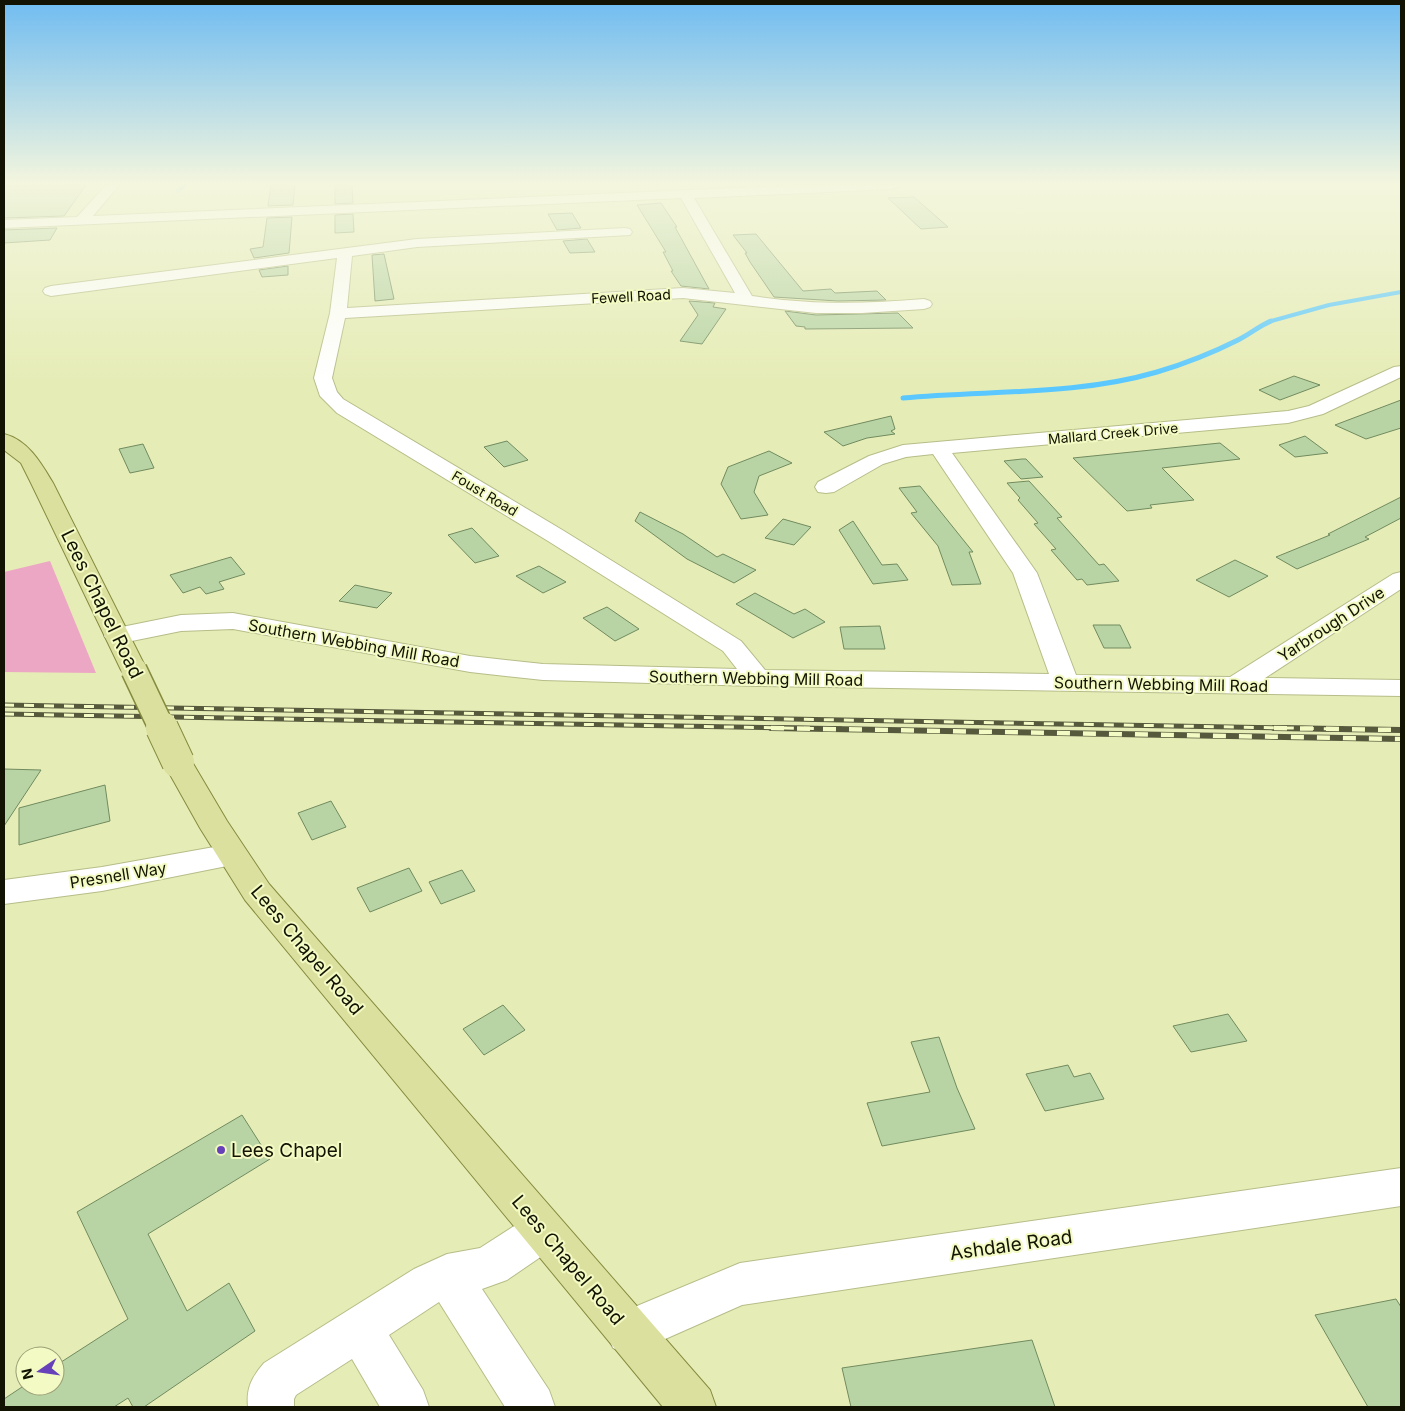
<svg xmlns="http://www.w3.org/2000/svg" width="1405" height="1411" font-family="Inter,sans-serif">
<style>
.green{fill:#eca7c4}
.lines{fill:none;stroke-linecap:round;stroke-linejoin:round}
.stream-far1{stroke:#5ac8fe;stroke-width:4}
.stream{stroke:#5ac8fe;stroke-width:5}
.building{fill:#b8d4a4;stroke:#718b5f}
.minor-casing{stroke:#b7bd88;stroke-width:2}
.major-casing{stroke:#858b3e;stroke-width:2}
.minor{fill:#fff;fill-rule:evenodd}
.major{fill:#dbe09f;fill-rule:evenodd}
.rail-far1-casing{stroke:#57593c;stroke-width:5}
.rail-casing{stroke:#57593c;stroke-width:6}
.rail-far1{stroke:#f4fac3;stroke-width:3;stroke-dasharray:10;stroke-linecap:butt}
.rail{stroke:#f4fac3;stroke-width:4.5;stroke-dasharray:13;stroke-linecap:butt}
.major-bridge-far1-casing{stroke:#858b3e;stroke-width:28;stroke-linecap:butt}
.major-bridge-casing{stroke:#858b3e;stroke-width:34;stroke-linecap:butt}
.major-bridge-far1{stroke:#dbe09f;stroke-width:25}
.major-bridge{stroke:#dbe09f;stroke-width:32}
.poi-dot{fill:#6641b9;stroke:#f4fac3;stroke-width:2}
.labels{text-anchor:middle;dominant-baseline:central;stroke-width:4;stroke-linejoin:round;paint-order:stroke}
.far-street-label{font-size:14px;fill:#121302;stroke:#f4fac3}
.street-label{font-size:16px;fill:#121302;stroke:#f4fac3}
.near-street-label{font-size:19px;fill:#121302;stroke:#f4fac3}
.near-poi-label{font-size:19px;fill:#121302;stroke:#f4fac3;text-anchor:start}
</style>
<rect width="100%" height="100%" fill="#e6ecb6"/>
<!-- green -->
<path class="green" d="M50,561L96,673L4,672V572Z"/>
<g class="lines">
<!-- stream-far1 -->
<g class="stream-far1">
<path d="M178,191L185,185"/>
<path d="M1268,322L1329,305L1401,292"/>
</g>
<!-- stream -->
<path class="stream" d="M903,398C987,390 1075,396 1157,372C1184,364 1212,353 1238,340C1250,334 1259,326 1271,321"/>
</g>
<!-- building -->
<g class="building">
<path d="M86,185L64,216L4,218V186Z"/>
<path d="M271,185H295L293,205L268,206Z"/>
<path d="M335,185H352L353,203L335,204Z"/>
<path d="M914,197L948,227L921,229L888,198Z"/>
<path d="M661,203L677,227H675L709,289L681,286L671,271H673L663,252H666L637,205Z"/>
<path d="M572,213L581,228L557,230L548,214Z"/>
<path d="M353,214L354,232L335,233V215Z"/>
<path d="M292,217L289,253L254,258L250,249L263,247L267,218Z"/>
<path d="M57,228L50,240L4,243V230Z"/>
<path d="M756,234L803,291L831,289L835,293L877,291L886,300L838,301L774,297L750,262L745,253H747L733,235Z"/>
<path d="M587,239L595,252L570,253L563,241Z"/>
<path d="M384,254L394,299L375,301L372,255Z"/>
<path d="M288,266V275L262,277L259,270Z"/>
<path d="M689,301L715,303L713,307L726,309L702,344L680,341L698,315Z"/>
<path d="M785,311L816,315L898,313L913,328L805,329V327L796,326Z"/>
<path d="M1294,376L1320,385L1280,400L1259,390Z"/>
<path d="M1401,400V428L1366,439L1335,425Z"/>
<path d="M891,416L895,429L891,431L895,434L867,438L843,446L824,432Z"/>
<path d="M1305,436L1328,453L1295,457L1279,445Z"/>
<path d="M507,441L528,460L504,467L484,447Z"/>
<path d="M1220,443L1240,459L1162,468L1194,500L1150,505L1152,508L1127,511L1073,458Z"/>
<path d="M143,444L154,468L130,473L119,449Z"/>
<path d="M769,451L792,463L759,476L754,492L768,515L741,519L721,484L728,467Z"/>
<path d="M1022,459H1026L1043,477L1021,479L1004,461Z"/>
<path d="M1029,481L1062,517L1057,518L1099,565L1104,564L1119,581L1087,585L1082,579L1077,580L1051,550L1056,549L1034,524L1038,523L1018,500L1020,498L1007,483Z"/>
<path d="M920,486L973,552H969L981,584L952,585L938,546L911,513L917,512L899,488Z"/>
<path d="M1401,497V518L1365,537L1369,539L1297,569L1276,557L1330,535L1328,534Z"/>
<path d="M640,512L683,534L717,557L723,554L756,570L734,583L687,559L635,521Z"/>
<path d="M783,519L811,527L794,545L765,538Z"/>
<path d="M853,521L882,565L897,564L908,580L873,584L839,530Z"/>
<path d="M472,528L499,556L475,563L448,535Z"/>
<path d="M231,557L245,574L219,582L224,589L206,594L200,587L183,593L170,575Z"/>
<path d="M1235,560L1268,576L1229,597L1196,580Z"/>
<path d="M539,566L566,582L543,593L516,576Z"/>
<path d="M355,585L392,593L377,608L339,601Z"/>
<path d="M755,593L794,614L805,609L825,622L793,638L736,604Z"/>
<path d="M607,607L639,629L615,641L583,618Z"/>
<path d="M1093,625H1120L1131,648H1104Z"/>
<path d="M880,626L885,649H844L840,627Z"/>
<path d="M4,769L41,770L4,826Z"/>
<path d="M105,785L110,821L19,845V808Z"/>
<path d="M331,801L346,827L312,840L298,813Z"/>
<path d="M409,868L422,891L370,912L357,888Z"/>
<path d="M462,870L475,891L441,904L429,882Z"/>
<path d="M503,1005L525,1030L484,1055L463,1029Z"/>
<path d="M1228,1014L1247,1041L1191,1052L1173,1026Z"/>
<path d="M939,1037L957,1088L975,1129L882,1146L867,1103L930,1092L911,1042Z"/>
<path d="M1068,1065L1074,1077L1090,1073L1104,1099L1045,1111L1026,1074Z"/>
<path d="M242,1115L270,1159L148,1234L187,1311L229,1283L255,1331L144,1407H133L128,1398L114,1407H4V1399L25,1385L55,1386V1366L128,1319L77,1212Z"/>
<path d="M1396,1299L1401,1307V1407H1368L1315,1315Z"/>
<path d="M1032,1340L1055,1407H851L842,1368Z"/>
</g>
<g class="lines">
<defs>
<g id="minor">
<path d="M106,185H119L93,216L807,185H899L893,189L694,198L752,296C812,305 863,304 924,299L930,301L932,304L930,307L924,309L862,313H816L683,298L345,318L332,378L337,392L343,399L564,531L741,641L765,670L1049,674L1013,573L933,454L906,457L883,464L834,492L826,493L818,492L815,487L818,482L869,456L903,445L1288,411L1309,406L1394,367L1401,366V377L1323,414L1288,423L952,453L1037,573L1076,675L1230,677L1393,574L1401,572V589L1265,678L1401,680V696L757,686L543,680L470,672L233,629L181,631L117,644L108,641L104,636L108,631L117,628L181,615L233,613L470,656L543,664L737,669L723,651L548,541L337,413L320,396L314,378L330,313L337,258L51,296L45,294L43,291L45,288L51,286L417,239L625,228L630,229L632,232L630,235L417,247L352,256L347,308L683,288L735,293L681,198L4,228V220L77,217Z"/>
<path d="M231,844L242,847L247,855L242,863L102,891L4,904V880L102,867Z"/>
<path d="M1401,1168V1206L742,1305L629,1355L613,1348L606,1332L613,1316L740,1263Z"/>
<path d="M543,1211L558,1217L564,1231L558,1245L507,1280L482,1289L549,1390L555,1407H505L439,1302L389,1335L423,1390L429,1407H380L352,1359L296,1395L294,1399V1407H248C246,1388 252,1377 264,1363L414,1269L447,1254L480,1248L528,1217Z"/>
</g>
<g id="major">
<path d="M4,434C28,440 41,463 53,483L147,670L143,676L134,678L125,676L121,670L31,483L21,463L4,450Z"/>
<path d="M178,753L188,755L227,821L269,884L710,1390L716,1407H663L245,900L200,828L163,762L168,755Z"/>
</g>
</defs>
<!-- minor casing -->
<use href="#minor" class="minor-casing"/>
<!-- major casing -->
<use href="#major" class="major-casing"/>
<!-- minor -->
<use href="#minor" class="minor"/>
<!-- major -->
<use href="#major" class="major"/>
<defs>
<g id="rail-far1">
<path d="M4,705L1343,729"/>
<path d="M4,714L841,729"/>
</g>
<g id="rail">
<path d="M771,728L1401,739"/>
<path d="M1274,728L1401,730"/>
</g>
</defs>
<!-- rail-far1 casing -->
<use href="#rail-far1" class="rail-far1-casing"/>
<!-- rail casing -->
<use href="#rail" class="rail-casing"/>
<!-- rail-far1 -->
<use href="#rail-far1" class="rail-far1"/>
<!-- rail -->
<use href="#rail" class="rail"/>
<defs>
<path id="major-bridge-far1" d="M134,670L162,729"/>
<path id="major-bridge" d="M162,728L178,762"/>
</defs>
<!-- major-bridge-far1 casing -->
<use href="#major-bridge-far1" class="major-bridge-far1-casing"/>
<!-- major-bridge casing -->
<use href="#major-bridge" class="major-bridge-casing"/>
<!-- major-bridge-far1 -->
<use href="#major-bridge-far1" class="major-bridge-far1"/>
<!-- major-bridge -->
<use href="#major-bridge" class="major-bridge"/>
</g>
<!-- sky -->
<linearGradient id="sky" x2="0" y2="1"><stop stop-color="#6fbcf1"/><stop offset="0.48" stop-color="#f4f6de"/><stop offset="1" stop-color="#f4f6de" stop-opacity="0"/></linearGradient>
<rect width="1405" height="382" fill="url(#sky)"/>
<!-- markers -->
<circle class="poi-dot" cx="221" cy="1150" r="5"/>
<g class="labels">
<!-- far-street labels -->
<g class="far-street-label">
<text transform="translate(631 296) rotate(-3)">Fewell Road</text>
<text transform="translate(1113 433) rotate(-5)">Mallard Creek Drive</text>
<text transform="translate(485 493) rotate(31)">Foust Road</text>
</g>
<!-- street labels -->
<g class="street-label">
<text transform="translate(1331 624) rotate(-33)">Yarbrough Drive</text>
<text transform="translate(354 643) rotate(10)">Southern Webbing Mill Road</text>
<text transform="translate(756 678) rotate(1)">Southern Webbing Mill Road</text>
<text transform="translate(1161 684) rotate(1)">Southern Webbing Mill Road</text>
<text transform="translate(118 875) rotate(-9)">Presnell Way</text>
</g>
<!-- near-street labels -->
<g class="near-street-label">
<text transform="translate(102 604) rotate(64)">Lees Chapel Road</text>
<text transform="translate(307 950) rotate(50)">Lees Chapel Road</text>
<text transform="translate(1011 1245) rotate(-8)">Ashdale Road</text>
<text transform="translate(568 1260) rotate(50)">Lees Chapel Road</text>
</g>
<!-- near-poi labels -->
<g class="near-poi-label">
<text x="231" y="1150">Lees Chapel</text>
</g>
</g>
<!-- border -->
<rect width="1405" height="1411" fill="none" stroke="#121302" stroke-width="10"/>
<!-- north arrow -->
<g transform="translate(40 1371) rotate(257)"><circle r="24" fill="#f4fac3" stroke="#9a9e76"/>
<path d="M0-4L9 19L0 12L-9 19Z" fill="#6641b9"/>
<text y="-8" font-size="14" font-weight="bold" text-anchor="middle" fill="#121302">N</text>
</g>
</svg>
